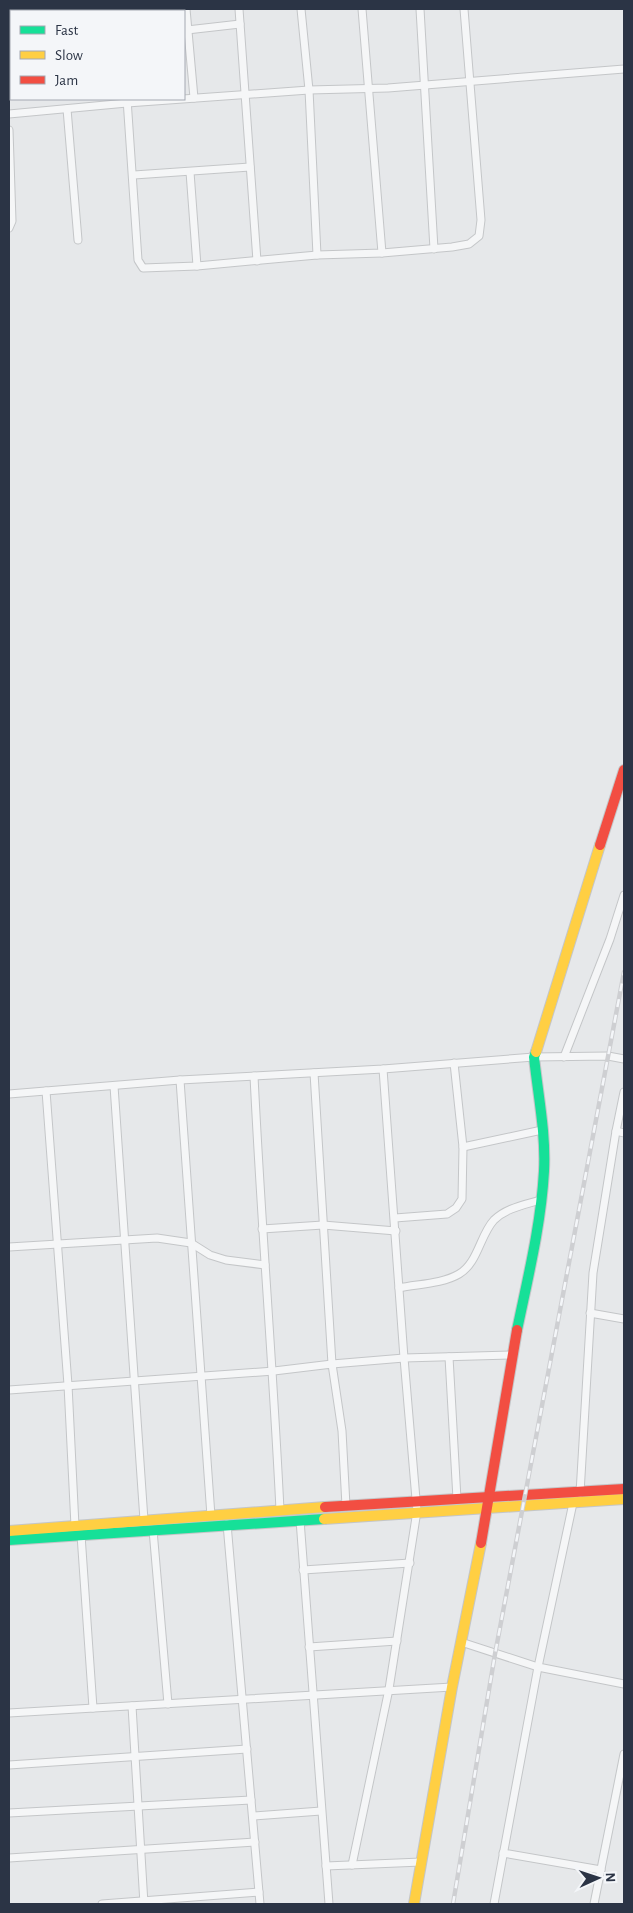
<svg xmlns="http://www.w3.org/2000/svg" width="633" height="1913" font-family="'Alegreya Sans',sans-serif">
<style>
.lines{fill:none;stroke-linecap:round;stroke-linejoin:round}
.street-casing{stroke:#c4c6c8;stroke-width:9}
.fast-casing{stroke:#c4c6c8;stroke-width:12}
.slow-casing{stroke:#c4c6c8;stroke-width:12}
.jam-casing{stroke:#c4c6c8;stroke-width:12}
.street{stroke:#f5f6f7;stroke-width:7}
.fast{stroke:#16e098;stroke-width:10}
.slow{stroke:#ffcf43;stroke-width:10}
.jam{stroke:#f24e42;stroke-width:10}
.rail-casing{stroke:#cecfd2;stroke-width:4.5}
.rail{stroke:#f4f6f9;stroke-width:2.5;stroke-dasharray:8;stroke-linecap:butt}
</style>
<rect width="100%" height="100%" fill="#e6e8ea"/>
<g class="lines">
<defs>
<g id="street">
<path d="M43,9V11"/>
<path d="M121,9V11"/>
<path d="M186,9L194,98"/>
<path d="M239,9L257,261"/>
<path d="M301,9L309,90L317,255"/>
<path d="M362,9L382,253"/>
<path d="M420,9L434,249"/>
<path d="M187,30L240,24"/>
<path d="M9,35L11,34"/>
<path d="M127,99L138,260L143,268L197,266L317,255L382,253L452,247L469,244L479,236L481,220L464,9"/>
<path d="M67,109L78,240"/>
<path d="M9,114L127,103L309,90L388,88L624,69"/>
<path d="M9,130L12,221L9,228"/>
<path d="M190,172L197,266"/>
<path d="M134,175L250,167"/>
<path d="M564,1057L610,939L624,895"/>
<path d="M314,1073L332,1364L404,1358L512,1355"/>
<path d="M254,1076C261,1221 273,1366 280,1510"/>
<path d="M180,1080L211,1516"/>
<path d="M114,1086L144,1520"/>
<path d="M46,1091L68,1385L75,1526"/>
<path d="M9,1094L180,1080L383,1069L534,1057L608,1056L624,1059"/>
<path d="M616,1131L624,1133"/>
<path d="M463,1147L542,1130"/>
<path d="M395,1218L447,1214L456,1208L462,1199L463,1147L454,1063"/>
<path d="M262,1229L323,1225L396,1231"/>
<path d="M9,1247L157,1238L191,1243L210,1255L226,1260L265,1265"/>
<path d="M399,1288C417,1284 442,1284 459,1274C478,1263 480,1235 494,1220C506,1208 524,1205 540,1200"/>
<path d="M590,1313L624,1319"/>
<path d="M449,1357L457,1499"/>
<path d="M9,1390L274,1371L332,1364L342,1431L346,1506"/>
<path d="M580,1493L593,1273L616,1131L624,1092"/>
<path d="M300,1520L329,1904"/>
<path d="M227,1524L260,1904"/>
<path d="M153,1530L168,1704"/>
<path d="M81,1535L93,1708"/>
<path d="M303,1570L410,1563"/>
<path d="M461,1642L538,1667L624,1684"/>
<path d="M309,1647L397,1641"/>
<path d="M132,1706L144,1904"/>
<path d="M9,1713L452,1687"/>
<path d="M9,1765L247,1749"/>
<path d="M9,1813L251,1800"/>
<path d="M253,1816L321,1811"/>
<path d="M503,1853L601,1870"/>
<path d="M9,1858L255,1842"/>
<path d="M352,1865L389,1689L417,1511L404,1358L383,1069"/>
<path d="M326,1866L421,1862"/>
<path d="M102,1904L259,1892"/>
<path d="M494,1904L538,1667L573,1503"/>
<path d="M594,1904L624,1754"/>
</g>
<g id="fast">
<path d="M517,1330C528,1277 541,1225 544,1171C546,1133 538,1095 534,1057L536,1052"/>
<path d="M9,1540L324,1519"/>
</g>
<g id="slow">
<path d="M536,1052L600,845"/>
<path d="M324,1519L624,1499"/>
<path d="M9,1531L325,1507"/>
<path d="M414,1904L452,1687L481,1543"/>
</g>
<g id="jam">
<path d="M600,845L624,770"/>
<path d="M325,1507L624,1489"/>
<path d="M481,1543L517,1330"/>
</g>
</defs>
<!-- street casing -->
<use href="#street" class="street-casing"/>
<!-- fast casing -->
<use href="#fast" class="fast-casing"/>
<!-- slow casing -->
<use href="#slow" class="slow-casing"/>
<!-- jam casing -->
<use href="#jam" class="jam-casing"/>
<!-- street -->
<use href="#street" class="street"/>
<!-- fast -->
<use href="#fast" class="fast"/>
<!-- slow -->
<use href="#slow" class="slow"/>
<!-- jam -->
<use href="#jam" class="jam"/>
<defs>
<path id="rail" d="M453,1904L495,1654L624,972"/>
</defs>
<!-- rail casing -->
<use href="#rail" class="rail-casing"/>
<!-- rail -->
<use href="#rail" class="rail"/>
</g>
<!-- border -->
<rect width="633" height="1913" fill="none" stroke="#2b3445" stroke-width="20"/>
<!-- legend -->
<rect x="10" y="10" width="175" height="90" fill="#f4f6f9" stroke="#a4a8b1"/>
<rect x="20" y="26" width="25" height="8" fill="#16e098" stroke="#a4a8b1"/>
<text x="55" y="35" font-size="15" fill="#2b3445">Fast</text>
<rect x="20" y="51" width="25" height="8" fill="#ffcf43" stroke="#a4a8b1"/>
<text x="55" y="60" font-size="15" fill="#2b3445">Slow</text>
<rect x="20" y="76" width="25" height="8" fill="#f24e42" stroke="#a4a8b1"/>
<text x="55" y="85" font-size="15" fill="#2b3445">Jam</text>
<!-- north arrow -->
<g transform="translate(598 1878) rotate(87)" stroke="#f4f6f9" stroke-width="4" paint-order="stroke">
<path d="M0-4L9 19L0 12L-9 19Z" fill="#2b3445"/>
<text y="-8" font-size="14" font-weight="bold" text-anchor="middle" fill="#2b3445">N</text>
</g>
</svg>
